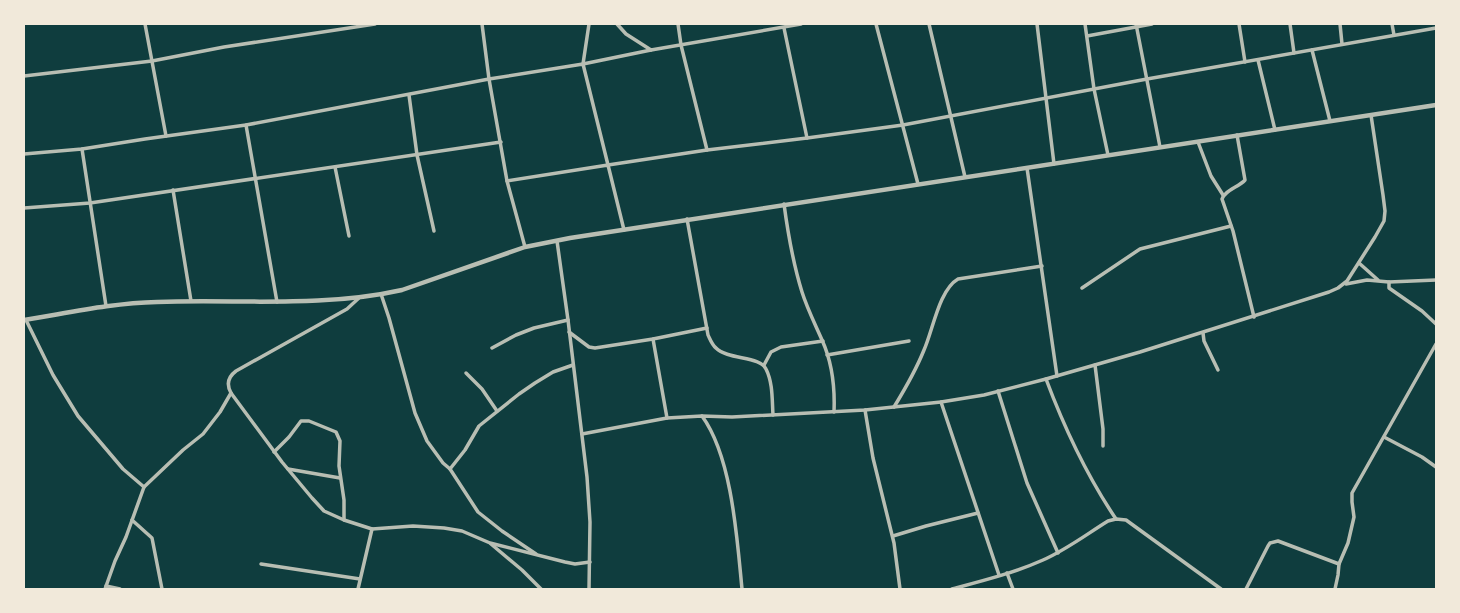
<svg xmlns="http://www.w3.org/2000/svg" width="1460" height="613" font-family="Commissioner,sans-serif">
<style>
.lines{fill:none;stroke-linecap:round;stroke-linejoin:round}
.minor{stroke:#b8beb3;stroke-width:3.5}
.tertiary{stroke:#b8beb3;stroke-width:4.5}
</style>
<rect width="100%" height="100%" fill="#0f3d3e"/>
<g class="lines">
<!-- minor -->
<g class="minor">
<path d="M145,24L166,136"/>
<path d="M482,24L489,79L507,181L525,247"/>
<path d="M589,24L583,64L651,50"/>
<path d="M617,24L626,34L651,50L801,24"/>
<path d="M678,24L681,45L707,150"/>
<path d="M876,24L918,184"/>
<path d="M929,24L965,177"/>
<path d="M1037,24L1054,164"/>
<path d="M1085,24L1094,89L1108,155"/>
<path d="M1136,24L1160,147"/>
<path d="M1239,24L1245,62"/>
<path d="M1290,24L1294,53"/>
<path d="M1340,24L1342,44"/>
<path d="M1392,24L1394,35"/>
<path d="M784,28L807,138L903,125L1147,79L1436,28"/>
<path d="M1087,36L1152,24"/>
<path d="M1312,50L1330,121"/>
<path d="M1258,60L1275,130"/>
<path d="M24,76L152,61L224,47L375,24"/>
<path d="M409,95L417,155L434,231"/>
<path d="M246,125L277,302"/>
<path d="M1237,135L1245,180C1239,187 1225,190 1222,199L1233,231L1254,317"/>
<path d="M1198,142L1211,176L1223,195"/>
<path d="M82,149L106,306"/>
<path d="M24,154L82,149L145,139L246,125L489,79L583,64L608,165L707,150L807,138"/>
<path d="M335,167L349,236"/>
<path d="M1027,168L1057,376"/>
<path d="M507,181L608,165L624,230"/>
<path d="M173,190L191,301"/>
<path d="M784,204C788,234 793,263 802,292C807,308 815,324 822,340C832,362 835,388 834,412"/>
<path d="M24,208L90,203L501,142"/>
<path d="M687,219L708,335C710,339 712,345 716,348C728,360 760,356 766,369C773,383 772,400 773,415"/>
<path d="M557,241L568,320L587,477L590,522L589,589"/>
<path d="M1359,263L1378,280"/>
<path d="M1389,282V288L1422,311L1436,324"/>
<path d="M1346,284L1367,280L1389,282L1436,280"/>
<path d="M1082,288L1140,249L1231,226"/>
<path d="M381,294L389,318L415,413L427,441L443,463L450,469L478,512L502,531L536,554"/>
<path d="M26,320L53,375L78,416L123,469L144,487"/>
<path d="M569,332L589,347L595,348L653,339L707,328"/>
<path d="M1203,333L1204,341L1218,370"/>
<path d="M653,339L667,418"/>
<path d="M492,348L516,335L534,328L568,320"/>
<path d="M827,355L909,341"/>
<path d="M764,365L771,352L781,347L823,341"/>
<path d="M1095,365L1103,429V446"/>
<path d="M466,373L482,389L497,411"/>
<path d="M1046,379C1064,427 1087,476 1116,519"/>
<path d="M998,391L1027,483L1058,553"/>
<path d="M941,402L999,575"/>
<path d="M894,407C905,389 916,370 924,350C933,330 939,290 958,279L1042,266"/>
<path d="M865,410L873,458L894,543L900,589"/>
<path d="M702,416C732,457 737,538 742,589"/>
<path d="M582,434L667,418L702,416L732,417L865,410L941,402L984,395L1046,379L1140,352L1329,292L1338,288L1347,281L1375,237L1384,221L1385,211L1383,195L1371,115"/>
<path d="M1384,437L1422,457L1436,467"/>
<path d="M274,452L289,437L301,421H309L336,432L340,441L339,466L344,500V520"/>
<path d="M288,469L340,478"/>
<path d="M450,469L465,450L479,426L519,394L535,383L553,372L573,365"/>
<path d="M132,520L152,538L162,589"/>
<path d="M372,529L413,526L444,528L462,531L490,543L565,562L575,564L590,562"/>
<path d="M893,536L926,526L978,513"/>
<path d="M491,544L522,570L541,589"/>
<path d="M261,564L360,579"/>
<path d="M1007,573L1013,589"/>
<path d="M106,586L120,589"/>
<path d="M105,589L115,561L126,537L144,487L183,450L203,434L220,412L231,393"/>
<path d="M358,589L372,529L344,520L324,511L312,498L282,462L231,393C226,384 228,377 236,371L347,309L360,297"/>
<path d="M952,589C982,581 1014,573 1043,560C1066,550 1087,534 1108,521L1116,519L1126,520L1221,589"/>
<path d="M1246,589L1268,546L1270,543L1278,541L1339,564"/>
<path d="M1335,589L1338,575L1339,564L1348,543L1354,517L1352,502V493L1436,344"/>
</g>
<!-- tertiary -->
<path class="tertiary" d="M24,320C68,313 112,303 157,302C238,299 322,308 402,290L525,247L570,238L1436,105"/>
</g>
<!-- border -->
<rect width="1460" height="613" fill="none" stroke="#f1e9da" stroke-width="50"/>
</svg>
